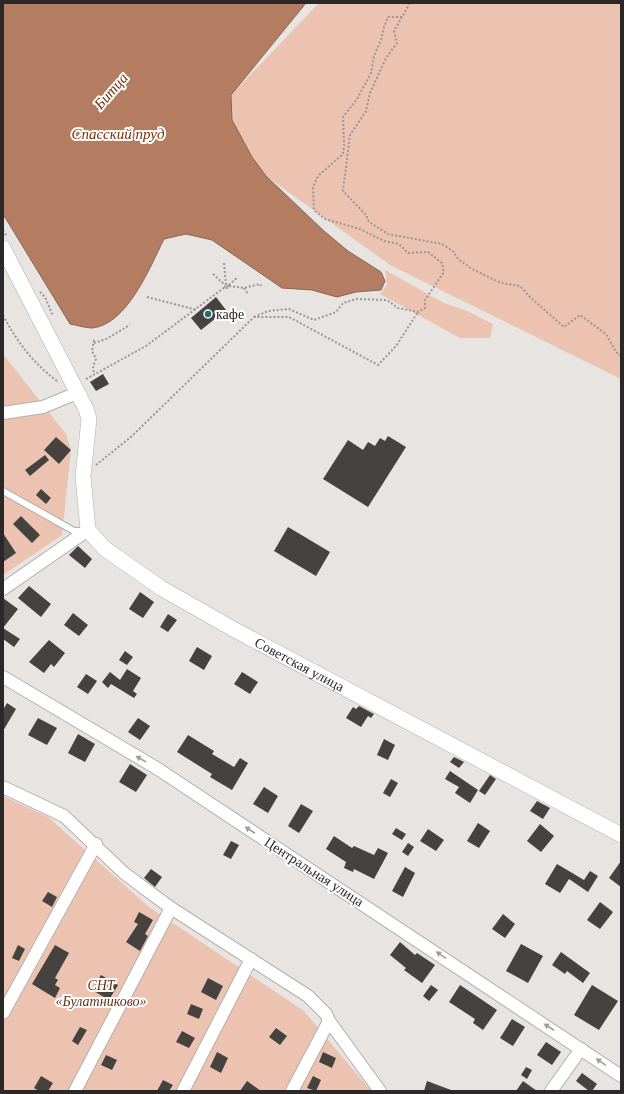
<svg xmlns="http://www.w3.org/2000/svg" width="624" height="1094" font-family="'Times New Roman',serif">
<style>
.green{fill:#ecc3b0}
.water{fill:#b47d62;stroke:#8b6451}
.building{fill:#454240}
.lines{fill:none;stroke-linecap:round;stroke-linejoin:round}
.service-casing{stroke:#b3afad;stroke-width:8}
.minor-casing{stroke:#b3afad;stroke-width:14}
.tertiary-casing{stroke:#b3afad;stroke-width:16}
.path{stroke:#9a9796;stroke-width:2;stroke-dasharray:2 2;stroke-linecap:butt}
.service{stroke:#fff;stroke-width:6}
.minor{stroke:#fff;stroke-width:12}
.tertiary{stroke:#fff;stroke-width:15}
.oneway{fill:#9f9e9e}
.poi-dot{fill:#216d6e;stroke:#fff;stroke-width:1.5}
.labels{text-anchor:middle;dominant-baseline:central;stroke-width:4;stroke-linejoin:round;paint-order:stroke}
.poi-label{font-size:14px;fill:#2a2828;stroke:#fff;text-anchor:start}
.street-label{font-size:14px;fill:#2a2828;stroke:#fff}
.park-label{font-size:14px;font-style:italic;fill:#673114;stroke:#fff}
.water-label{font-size:15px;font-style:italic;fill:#783306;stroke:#fff}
</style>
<rect width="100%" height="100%" fill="#e8e4e2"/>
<!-- green -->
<g class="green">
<path d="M319,3H621V379L390,265L266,176L252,157L232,120L231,95Z"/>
<path d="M385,270L444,303L467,311L493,324L490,338H460L380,294L387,285Z"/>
<path d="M3,354L66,434L71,450L62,535L3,575Z"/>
<path d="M3,796L48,817L149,907L304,1011L371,1091H3Z"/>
</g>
<!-- water -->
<path class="water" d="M3,3H306L231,95L232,120L252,157L266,176L324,231L348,251L381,272L385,281L381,290L356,292L337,297L312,290L282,288L212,240L186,234L164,239C150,267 127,325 92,328C85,328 77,325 70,324L3,214Z"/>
<!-- building -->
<g class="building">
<path d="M216,297L226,310L201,330L191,318Z"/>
<path d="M103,374L109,384L96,391L90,382Z"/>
<path d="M388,436L406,447L368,507L323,479L348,440L363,450L368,442L375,446L380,438L385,441Z"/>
<path d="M56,437L71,450L59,464L44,450Z"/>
<path d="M45,455L49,460L30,476L25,470Z"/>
<path d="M41,489L51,498L46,504L36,495Z"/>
<path d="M21,516L40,535L32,543L13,524Z"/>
<path d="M288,527L330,552L316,576L274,551Z"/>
<path d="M3,533L16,553L3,562Z"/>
<path d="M78,546L92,559L85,568L69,555Z"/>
<path d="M29,586L51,604L41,617L18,598Z"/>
<path d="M140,592L154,602L143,618L129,609Z"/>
<path d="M3,598L18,609L3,628L20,639L14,647L3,639Z"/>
<path d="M73,613L88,625L79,636L64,625Z"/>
<path d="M168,614L177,620L168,632L160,627Z"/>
<path d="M49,640L65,653L54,667L51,664L44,673L29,662Z"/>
<path d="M197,647L212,656L204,670L189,661Z"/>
<path d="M125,651L133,657L127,665L119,660Z"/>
<path d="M127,669L141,678L133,691L137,694L134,698L111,684L108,688L102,682L110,672L120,680Z"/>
<path d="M242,672L258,682L250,694L234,684Z"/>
<path d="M86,674L97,681L88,694L77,687Z"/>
<path d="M7,703L16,709L3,731V710Z"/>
<path d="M359,706L374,714L371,718L368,716L361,727L346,718L353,707L356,709Z"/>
<path d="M38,718L57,728L47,745L28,735Z"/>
<path d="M138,718L150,726L140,740L128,732Z"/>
<path d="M78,734L95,744L85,762L68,753Z"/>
<path d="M188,735L214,751L212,754L234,767L240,758L248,763L232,790L210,777L212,774L177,752Z"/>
<path d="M384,739L395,745L388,760L377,755Z"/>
<path d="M454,757L464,762L459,768L450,762Z"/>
<path d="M130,764L147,775L136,792L119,782Z"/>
<path d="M450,771L478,790L470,803L455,793L459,787L445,779Z"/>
<path d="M490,775L496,779L485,795L479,791Z"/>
<path d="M391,779L398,783L390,797L383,793Z"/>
<path d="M264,787L278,796L268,813L253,804Z"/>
<path d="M537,801L550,808L543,819L530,811Z"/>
<path d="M301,804L313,811L299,833L288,826Z"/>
<path d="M478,823L490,831L479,848L467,841Z"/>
<path d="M540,824L554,836L541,852L527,841Z"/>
<path d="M396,828L406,834L402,840L392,834Z"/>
<path d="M428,829L444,840L436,851L420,841Z"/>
<path d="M334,836L352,848L354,846L374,855L378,848L388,853L374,879L354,869L353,872L344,868L346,862L326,849Z"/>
<path d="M231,841L239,845L231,859L223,855Z"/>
<path d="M408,843L414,847L408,856L402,852Z"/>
<path d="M621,861V887L609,878Z"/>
<path d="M557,864L584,880L590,871L598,876L588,892L569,879L560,893L545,884Z"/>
<path d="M405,867L415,873L403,897L392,891Z"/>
<path d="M151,869L162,877L155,887L144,878Z"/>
<path d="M48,892L57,897L52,907L42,901Z"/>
<path d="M600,902L613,912L600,929L587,920Z"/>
<path d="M139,912L153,920L145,934L148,936L140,951L126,942L138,924L134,922Z"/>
<path d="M503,914L515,924L505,938L492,929Z"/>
<path d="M400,942L415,955L417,953L435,965L422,983L404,970L406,968L390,955Z"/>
<path d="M521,944L543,956L528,983L506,971Z"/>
<path d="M18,945L25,949L19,961L12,958Z"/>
<path d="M55,945L69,953L55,978L58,980L55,985L60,988L55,998L32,984Z"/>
<path d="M561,952L590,973L583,983L567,971L565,974L552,965Z"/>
<path d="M101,975L118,985L109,1000L92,990Z"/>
<path d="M208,978L223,986L216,1000L201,992Z"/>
<path d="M431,985L438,990L429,1001L423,996Z"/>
<path d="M460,985L497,1010L483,1030L473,1023L475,1019L449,1002Z"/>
<path d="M592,985L618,1001L599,1030L574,1015Z"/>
<path d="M191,1004L203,1009L199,1019L187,1014Z"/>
<path d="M512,1019L525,1027L513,1046L500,1038Z"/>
<path d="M80,1027L87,1030L78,1045L72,1041Z"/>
<path d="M276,1028L287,1036L280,1045L269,1037Z"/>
<path d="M182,1031L195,1038L189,1048L176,1042Z"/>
<path d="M546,1042L561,1052L552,1065L537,1055Z"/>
<path d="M217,1052L228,1058L221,1073L210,1067Z"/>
<path d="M323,1052L336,1058L332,1068L319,1062Z"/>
<path d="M106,1055L117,1060L112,1070L101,1065Z"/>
<path d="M526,1067L532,1070L527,1079L521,1075Z"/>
<path d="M582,1073L597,1084L592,1091H589L576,1081Z"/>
<path d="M41,1076L53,1083L48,1091H39L34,1088Z"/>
<path d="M313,1076L321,1080L316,1091L307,1088Z"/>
<path d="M163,1080L173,1085L169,1091H157Z"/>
<path d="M247,1081L261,1091H240Z"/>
<path d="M427,1081L451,1090V1091H424Z"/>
<path d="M523,1081L537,1091H516Z"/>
</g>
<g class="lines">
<defs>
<path id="service" d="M3,491L74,531H83"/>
<g id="minor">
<path d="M3,413L43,407L77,393"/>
<path d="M3,589L88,530"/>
<path d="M3,677L158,769L621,1076"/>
<path d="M3,787L64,816L124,873L148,891L171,908L308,996L326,1014L329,1021L380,1091"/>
<path d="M3,1013L96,844"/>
<path d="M75,1091L171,908"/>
<path d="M183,1091L251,959"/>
<path d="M292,1091L329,1021"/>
<path d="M551,1091L581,1049"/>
</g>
<g id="tertiary">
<path id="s1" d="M3,248L86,409L89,419L83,476L88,530L104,548L161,588L235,630L621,835"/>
</g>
</defs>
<!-- service casing -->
<use href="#service" class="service-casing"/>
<!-- minor casing -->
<use href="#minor" class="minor-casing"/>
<!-- tertiary casing -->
<use href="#tertiary" class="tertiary-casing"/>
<!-- path -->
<g class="path">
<path d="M410,3L394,31L397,43L386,58L370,93L366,111L350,135L343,191L366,215L369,222L388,234L442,244L453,251L458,259L472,269L501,283L520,286L530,297L564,327L580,315L606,334L616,352L621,356"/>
<path d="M3,230L7,237"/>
<path d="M224,263L226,285"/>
<path d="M213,274L225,285"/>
<path d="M229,285L238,277"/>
<path d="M229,286L226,285L225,287L226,289L229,286L244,288L260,284L261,286"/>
<path d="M244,288L248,294"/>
<path d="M40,292L45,297L53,316"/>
<path d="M147,297L197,310"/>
<path d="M3,315C17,342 33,363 57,381"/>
<path d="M254,317L268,311L289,309L314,320L336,312L343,303L357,299L387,300L398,308L418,312L425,308V300L444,272L442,263L428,252L408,253L399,244L384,241L360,229L325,219L314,210L313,187L318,176L343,154L344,145L343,117L357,99L371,73L374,56L381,40L384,27L388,17H402"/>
<path d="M94,340L92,351L96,359L93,366L94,374"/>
<path d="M94,343L106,339L130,325"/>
<path d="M86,379L146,346L225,287"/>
<path d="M96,465L132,436L254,317H289L378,365L396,346L418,312"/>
</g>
<!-- service -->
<use href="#service" class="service"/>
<!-- minor -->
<use href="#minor" class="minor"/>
<!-- tertiary -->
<use href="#tertiary" class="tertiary"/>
</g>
<!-- one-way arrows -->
<defs><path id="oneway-solid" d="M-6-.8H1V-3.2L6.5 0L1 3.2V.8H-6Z"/></defs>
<g class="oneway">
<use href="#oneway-solid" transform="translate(141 759) rotate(-149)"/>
<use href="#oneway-solid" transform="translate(250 830) rotate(-147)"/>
<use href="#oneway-solid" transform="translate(441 955) rotate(-146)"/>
<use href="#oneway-solid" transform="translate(549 1027) rotate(-147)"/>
<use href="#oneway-solid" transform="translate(601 1062) rotate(-146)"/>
</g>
<!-- markers -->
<circle class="poi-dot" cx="208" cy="314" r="4"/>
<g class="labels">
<!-- poi labels -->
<g class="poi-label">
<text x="216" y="314">кафе</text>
</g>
<!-- street labels -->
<g class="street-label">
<text stroke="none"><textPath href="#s1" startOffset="555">Советская улица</textPath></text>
<text transform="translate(314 872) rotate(33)">Центральная улица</text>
</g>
<!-- park labels -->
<g class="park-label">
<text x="101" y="985">СНТ<tspan x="101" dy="16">«Булатниково»</tspan></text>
</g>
<!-- water labels -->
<g class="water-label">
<text transform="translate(111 91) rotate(-49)">Битца</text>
<text x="118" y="134">Спасский пруд</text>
</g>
</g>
<!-- border -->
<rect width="624" height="1094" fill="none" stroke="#2a2828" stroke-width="8"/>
</svg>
